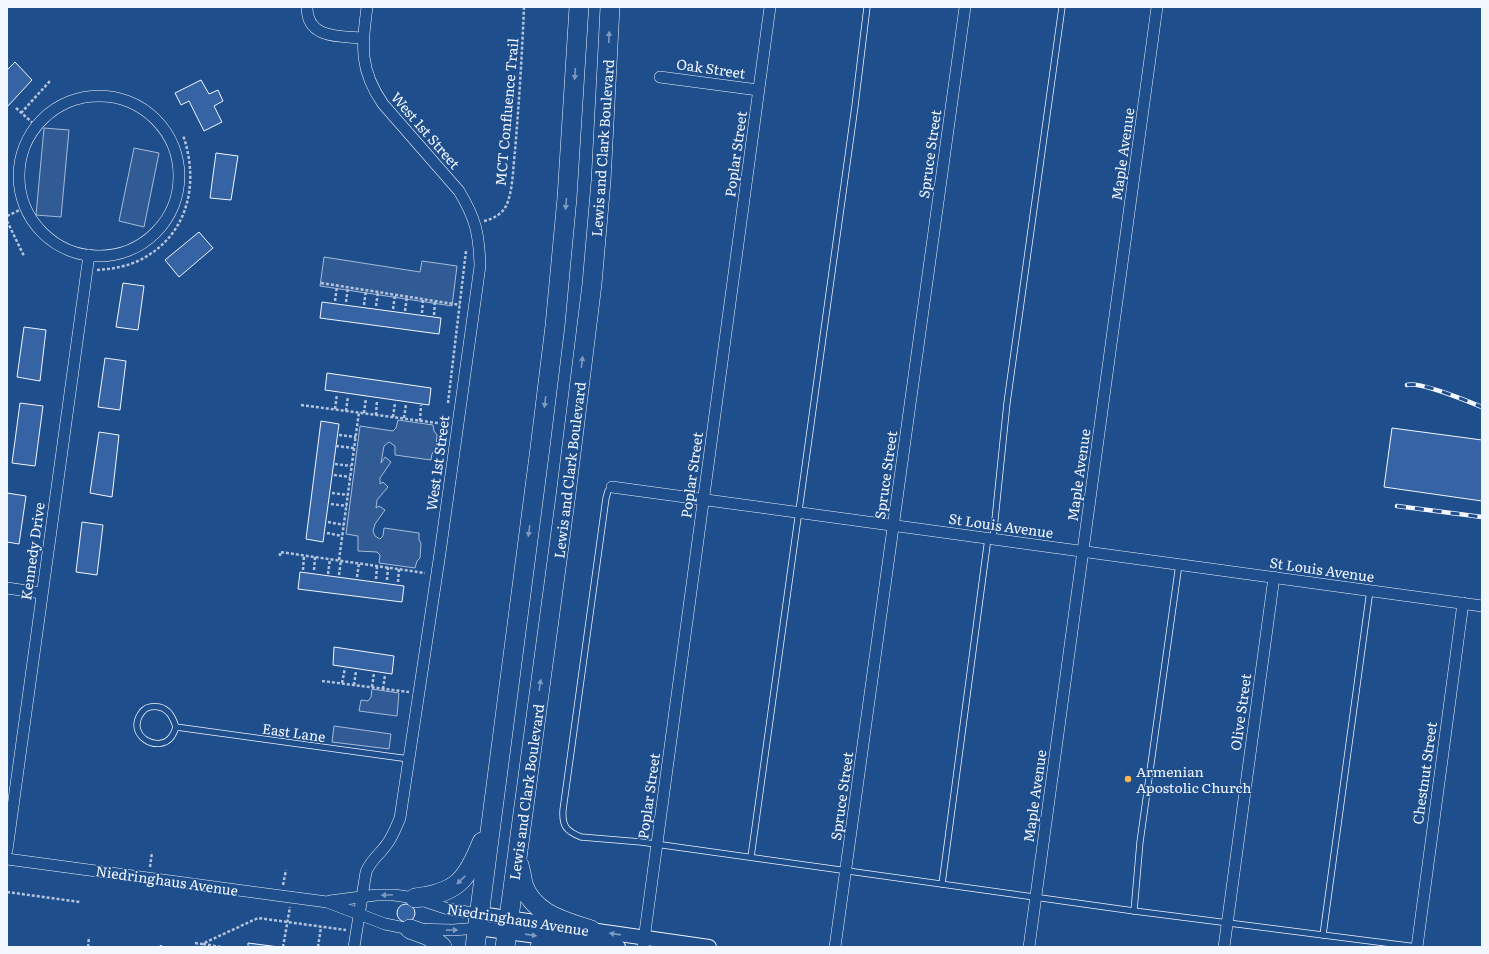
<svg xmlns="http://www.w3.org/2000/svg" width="1489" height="954" font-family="Literata,serif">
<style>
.parking{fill:#305b95;stroke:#a8bbd7}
.building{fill:#3563a3;stroke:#f2f6ff}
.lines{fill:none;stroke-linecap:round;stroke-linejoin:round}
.service-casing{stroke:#f2f6ff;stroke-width:7}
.minor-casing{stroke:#f2f6ff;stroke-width:12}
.tertiary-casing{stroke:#f2f6ff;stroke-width:16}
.trunk-casing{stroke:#f2f6ff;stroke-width:20}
.path{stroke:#b3c4dc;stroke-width:2.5;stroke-dasharray:3 2;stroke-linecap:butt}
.service{stroke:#1f4e8c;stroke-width:5.5}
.minor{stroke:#1f4e8c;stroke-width:11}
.tertiary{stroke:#1f4e8c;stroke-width:14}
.trunk{stroke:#1f4e8c;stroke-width:19}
.rail-casing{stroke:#f2f6ff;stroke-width:4.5}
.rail{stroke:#1f4e8c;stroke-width:3;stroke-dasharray:9;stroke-linecap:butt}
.oneway{fill:#7e9ac0}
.poi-dot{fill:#ffb74d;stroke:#1f4e8c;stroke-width:1.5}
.labels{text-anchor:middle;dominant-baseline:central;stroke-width:3;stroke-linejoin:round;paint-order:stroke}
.street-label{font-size:14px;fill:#f2f6ff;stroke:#1f4e8c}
.poi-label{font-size:14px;fill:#f2f6ff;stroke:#1f4e8c;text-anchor:start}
</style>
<rect width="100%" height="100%" fill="#1f4e8c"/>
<!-- parking -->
<g class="parking">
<path d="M44,128L69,130L61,217L36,215Z"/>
<path d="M134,148L159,153L144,227L119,221Z"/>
<path d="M324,257L420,272L422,261L457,266L452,306L320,286Z"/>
<path d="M398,420L433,425L434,431L437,435L436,448L432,454L431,460L395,455V446L389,442L384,446L381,463L385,457L391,462L380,478V484L383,482L388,487L377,500L376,508L379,506L385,510L375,524L373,531L375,536L380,539L383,536L384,528L419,533V540L421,543L420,558L417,561L415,568L379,563L380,555L377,552L358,551V536L346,534L360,426L393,431L396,428Z"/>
<path d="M372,689L399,693L397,716L359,711L361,700L368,701L371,697Z"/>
<path d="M334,726L391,734L389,749L332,742Z"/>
</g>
<!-- building -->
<g class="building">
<path d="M15,62L32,80L7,107V70Z"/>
<path d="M201,80L209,94L218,90L223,101L214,106L222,122L204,131L189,101L181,105L175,93Z"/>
<path d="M216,153L238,156L231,200L210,198Z"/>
<path d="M199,232L213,248L179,277L165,260Z"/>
<path d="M123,283L144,286L138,330L116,327Z"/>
<path d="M322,302L441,318L439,334L320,318Z"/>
<path d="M24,327L46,330L40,381L17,377Z"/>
<path d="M105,358L126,361L120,410L98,407Z"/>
<path d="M327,373L431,388L429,405L325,390Z"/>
<path d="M20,403L43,406L35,466L12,463Z"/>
<path d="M321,421L339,424L323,542L306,539Z"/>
<path d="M1392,428L1482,440V501L1384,487Z"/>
<path d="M99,432L119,435L112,497L90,493Z"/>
<path d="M7,493L26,496L19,544L7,542Z"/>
<path d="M82,522L103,525L97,575L76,572Z"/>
<path d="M300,572L404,586L402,602L298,589Z"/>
<path d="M334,647L394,656L392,674L333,665Z"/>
<circle cx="406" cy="913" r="9"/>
<path d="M248,943L279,947H248Z"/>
</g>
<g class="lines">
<defs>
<g id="service">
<path d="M612,487L608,491L606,498L563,810C562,826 566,831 581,837L641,842L1134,911L1417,947"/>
<path d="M993,539L1007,403L1062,7"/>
<path d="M176,727C175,730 174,733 172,736C159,755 124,735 142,712C146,707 153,706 159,707C169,709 173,718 176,727L409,759"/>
<path d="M751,857L855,106L867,7"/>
<path d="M942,884L988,538"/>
<path d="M1134,911L1140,842L1179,564"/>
<path d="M1323,935L1370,590"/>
</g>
<g id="minor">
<path d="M307,7C307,39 339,36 363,38"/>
<path d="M660,77L758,90"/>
<circle cx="99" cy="176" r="80"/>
<path d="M612,487L1482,606"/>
<path d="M7,588L41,593"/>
<path d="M7,850L89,255"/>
<path d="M7,859L327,902L385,924L410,929L453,930L478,928"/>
<path d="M330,901L376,895H394L415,898L448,909L480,914"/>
<path d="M354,947L366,872C371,860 380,854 387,844C393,836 396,827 400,818L440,553L480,266C479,234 476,219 459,191L383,104C359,69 362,47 367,7"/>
<path d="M643,947L770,7"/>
<path d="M835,947L965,7"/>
<path d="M1029,947L1157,7"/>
<path d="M1224,947L1274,577"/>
<path d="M1417,947L1463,603"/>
</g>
<g id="tertiary">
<path d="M480,914L709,947"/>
<path d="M478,928L618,947"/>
</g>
<g id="trunk">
<path d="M519,865C521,871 522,878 523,884C533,914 564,921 591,930"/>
<path d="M415,898C457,893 467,880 482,842"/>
<path d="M410,929L429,936L442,947"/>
<path d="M475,947L540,448L555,326L567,198L579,7"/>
<path d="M505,947L566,494L592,284L601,181L610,7"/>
<path d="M540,947L552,944L589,943"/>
</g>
</defs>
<!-- service casing -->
<use href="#service" class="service-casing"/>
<!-- minor casing -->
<use href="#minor" class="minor-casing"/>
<!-- tertiary casing -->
<use href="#tertiary" class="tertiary-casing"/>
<!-- trunk casing -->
<use href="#trunk" class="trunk-casing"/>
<!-- path -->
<g class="path">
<path d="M16,108L36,126"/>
<path d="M21,113L50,81"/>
<path d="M7,216L24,208"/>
<path d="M7,221L24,256"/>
<path d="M484,221C493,219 502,214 506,206C513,192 513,167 515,151C519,103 522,55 524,7"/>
<path d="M97,270C111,269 125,267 138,261C188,237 200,184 183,135"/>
<path d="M321,283L460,305"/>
<path d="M335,301L337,286"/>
<path d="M346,302L348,287"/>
<path d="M364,305L366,290"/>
<path d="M376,306L378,292"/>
<path d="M393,309L395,295"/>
<path d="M405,311L407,296"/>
<path d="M422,313L423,299"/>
<path d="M434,315L435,301"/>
<path d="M448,403L466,251"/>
<path d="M301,405L445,424"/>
<path d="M335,409L337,394"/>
<path d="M346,411L348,396"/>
<path d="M364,413L366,398"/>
<path d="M376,415L377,400"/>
<path d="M393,417L395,403"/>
<path d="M404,418L406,404"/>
<path d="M420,421L421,405"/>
<path d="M339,435L356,437"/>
<path d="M336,446L354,448"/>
<path d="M335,464L351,466"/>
<path d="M334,475L350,477"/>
<path d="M332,493L348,495"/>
<path d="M331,504L347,506"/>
<path d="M328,522L344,525"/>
<path d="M327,533L342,536"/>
<path d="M280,556V552L425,573"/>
<path d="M339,560L359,412"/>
<path d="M303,570L304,556"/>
<path d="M314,570L315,557"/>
<path d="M328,574L330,559"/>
<path d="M339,575L341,560"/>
<path d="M357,577L359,563"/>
<path d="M376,579L377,566"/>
<path d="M387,580L388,567"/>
<path d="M398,582L399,569"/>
<path d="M322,681L409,692"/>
<path d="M342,683L345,668"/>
<path d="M354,685L356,671"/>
<path d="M372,687L374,673"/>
<path d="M383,689L385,675"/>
<path d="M150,867L152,852"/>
<path d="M283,885L286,870"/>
<path d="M7,892L80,902"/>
<path d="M195,943L202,944L258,918L346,930"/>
<path d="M203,944L221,947"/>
<path d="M88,947L89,937"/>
<path d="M161,947V945"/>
<path d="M283,947L290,907"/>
<path d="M318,947L321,927"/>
</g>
<!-- service -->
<use href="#service" class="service"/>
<!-- minor -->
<use href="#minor" class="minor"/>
<!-- tertiary -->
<use href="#tertiary" class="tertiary"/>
<!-- trunk -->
<use href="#trunk" class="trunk"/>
<defs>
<g id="rail">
<path d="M1407,385C1420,381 1467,401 1482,407"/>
<path d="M1397,506L1482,517"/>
</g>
</defs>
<!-- rail casing -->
<use href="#rail" class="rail-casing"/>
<!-- rail -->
<use href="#rail" class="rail"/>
</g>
<!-- one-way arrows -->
<defs><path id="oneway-solid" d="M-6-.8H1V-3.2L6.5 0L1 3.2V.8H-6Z"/></defs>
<g class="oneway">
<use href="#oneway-solid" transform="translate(609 37) rotate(-88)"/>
<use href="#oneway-solid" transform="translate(575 74) rotate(94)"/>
<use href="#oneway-solid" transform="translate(566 204) rotate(95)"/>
<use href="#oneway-solid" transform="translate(582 362) rotate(-83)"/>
<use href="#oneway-solid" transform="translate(545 402) rotate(97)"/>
<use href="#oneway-solid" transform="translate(529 531) rotate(98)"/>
<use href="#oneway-solid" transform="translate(540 685) rotate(-82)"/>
<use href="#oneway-solid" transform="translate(461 880) rotate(136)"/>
<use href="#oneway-solid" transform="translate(387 895) rotate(178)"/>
<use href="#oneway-solid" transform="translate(452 930) rotate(-1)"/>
<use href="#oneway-solid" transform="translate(615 934) rotate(-172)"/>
<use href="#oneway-solid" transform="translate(531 935) rotate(8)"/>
</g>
<!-- markers -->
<circle class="poi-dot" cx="1128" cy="779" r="4"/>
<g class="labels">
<!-- street labels -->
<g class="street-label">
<text transform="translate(711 68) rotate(8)">Oak Street</text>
<text transform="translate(506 112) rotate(-85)">MCT Confluence Trail</text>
<text transform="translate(426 130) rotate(49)">West 1st Street</text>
<text transform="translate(602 148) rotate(-86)">Lewis and Clark Boulevard</text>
<text transform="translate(735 154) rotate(-82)">Poplar Street</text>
<text transform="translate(929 154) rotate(-82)">Spruce Street</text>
<text transform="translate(1122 154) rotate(-82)">Maple Avenue</text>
<text transform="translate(437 463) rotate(-82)">West 1st Street</text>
<text transform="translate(569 470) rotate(-83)">Lewis and Clark Boulevard</text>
<text transform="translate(691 475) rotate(-82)">Poplar Street</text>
<text transform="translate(885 475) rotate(-82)">Spruce Street</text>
<text transform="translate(1078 475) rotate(-82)">Maple Avenue</text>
<text transform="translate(1001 525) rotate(8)">St Louis Avenue</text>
<text transform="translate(32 551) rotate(-82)">Kennedy Drive</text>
<text transform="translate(1322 569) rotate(8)">St Louis Avenue</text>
<text transform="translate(1240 712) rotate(-82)">Olive Street</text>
<text transform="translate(294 732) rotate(8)">East Lane</text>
<text transform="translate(1424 773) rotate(-82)">Chestnut Street</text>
<text transform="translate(526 792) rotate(-82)">Lewis and Clark Boulevard</text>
<text transform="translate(648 796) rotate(-82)">Poplar Street</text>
<text transform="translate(841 796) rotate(-82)">Spruce Street</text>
<text transform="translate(1034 796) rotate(-82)">Maple Avenue</text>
<text transform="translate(167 880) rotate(8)">Niedringhaus Avenue</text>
<text transform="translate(518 919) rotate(9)">Niedringhaus Avenue</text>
</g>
<!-- poi labels -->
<g class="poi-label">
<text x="1136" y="771">Armenian<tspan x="1136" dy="16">Apostolic Church</tspan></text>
</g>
</g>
<!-- border -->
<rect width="1489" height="954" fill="none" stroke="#f2f6ff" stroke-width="16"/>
</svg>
